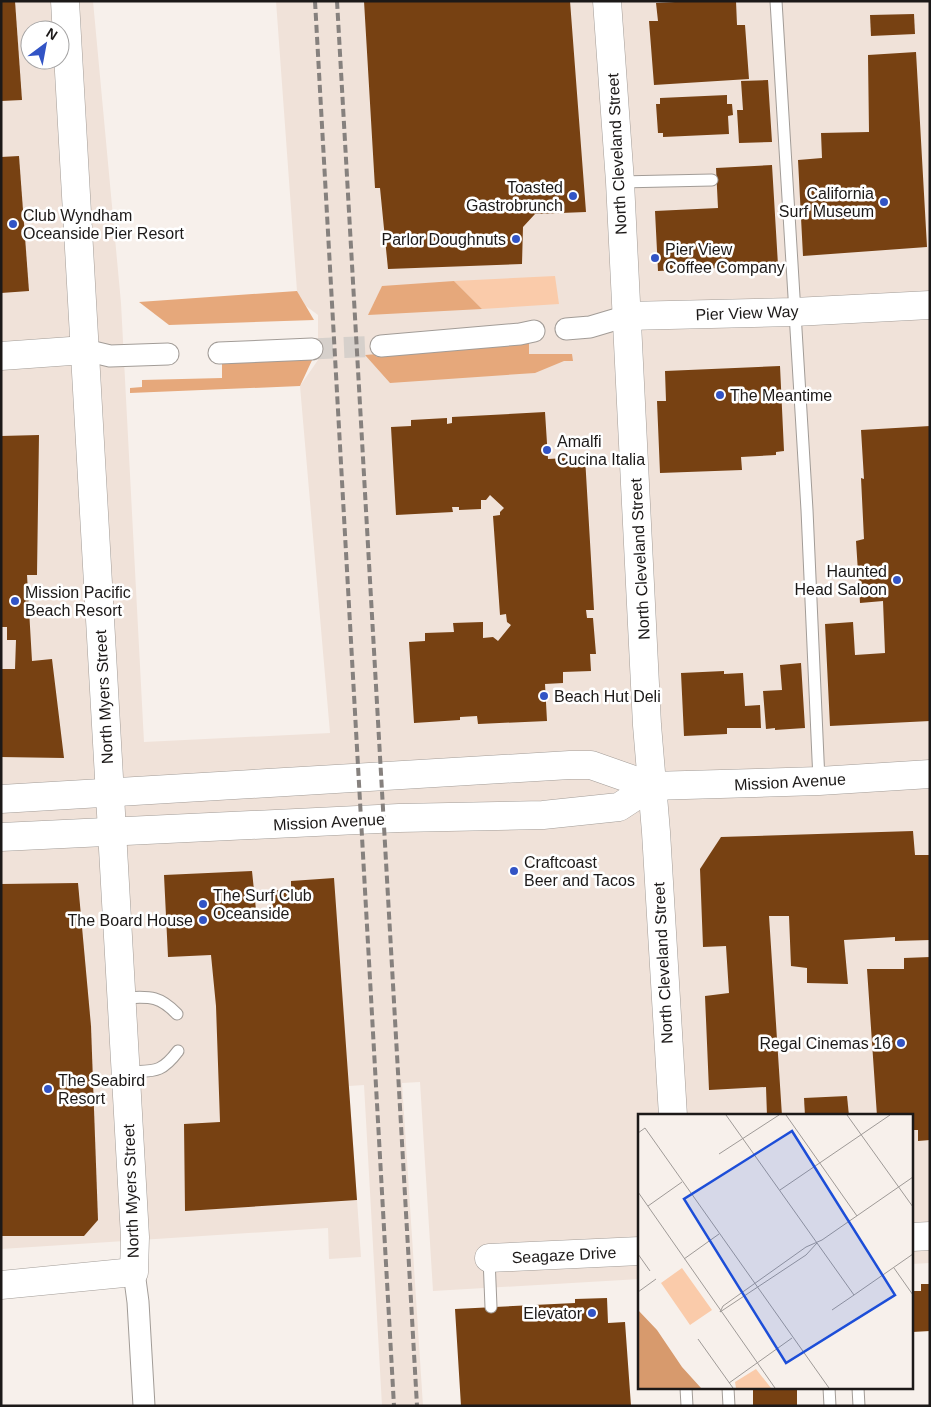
<svg xmlns="http://www.w3.org/2000/svg" width="931" height="1407" font-family="Arial,sans-serif">
<style>
.built{fill:#f0e2d9;fill-rule:evenodd}
.green{fill:#facbaa}
.forest{fill:#e6a87b}
.building{fill:#774112}
.lines{fill:none;stroke-linecap:round;stroke-linejoin:round}
.street-tunnel{stroke:#d6d0cb;stroke-width:21;stroke-dasharray:21 11;stroke-linecap:butt}
.lane-casing{stroke:#a29c97;stroke-width:13}
.street-casing{stroke:#a29c97;stroke-width:23}
.secondary-casing{stroke:#a29c97;stroke-width:29}
.lane{stroke:#fff;stroke-width:11}
.street{stroke:#fff;stroke-width:21}
.secondary{stroke:#fff;stroke-width:28}
.rail{stroke:#86817e;stroke-width:4;stroke-dasharray:8 4;stroke-linecap:butt}
.poi-dot{fill:#3254c5;stroke:#fff;stroke-width:2}
.labels{text-anchor:middle;dominant-baseline:central;stroke-width:5;stroke-linejoin:round;paint-order:stroke}
.street-label{font-size:16px;fill:#1c1918;stroke:#fff}
.poi-label{font-size:16px;fill:#1c1918;stroke:#fff;text-anchor:start}
.inset-road{fill:none;stroke:#9f9a97;stroke-width:1}
.view{fill:#1d4ed8;fill-opacity:0.15;stroke:#1d4ed8;stroke-width:2.5}
.inset-edge{fill:none;stroke:#1c1918;stroke-width:2.5}
</style>
<rect width="100%" height="100%" fill="#f7f0eb"/>
<!-- built -->
<path class="built" d="M1,1H93L121,303L144,742L330,733L300,386L318,360V315L306,306L297,291L276,1H930V1263L912,1264V1116H640V1279L433,1291L420,1082L402,1083L423,1406H382L364,1085L349,1086L361,1257L329,1259L328,1228L1,1249ZM30,30H60V60H30Z"/>
<!-- green -->
<path class="green" d="M555,276L559,304L482,309L454,281Z"/>
<!-- forest -->
<g class="forest">
<path d="M454,281L482,309L368,315L382,286Z"/>
<path d="M297,291L314,320L169,325L139,302Z"/>
<path d="M529,342V354H572L573,361H564L535,373L390,383L365,355Z"/>
<path d="M314,356L300,386L130,393V388L142,387V380L222,378V358Z"/>
</g>
<!-- building -->
<g class="building">
<path d="M1,1H15L22,100L1,101Z"/>
<path d="M364,1H570L586,212L535,214L523,227L522,264L388,269L380,188H375Z"/>
<path d="M694,1H736L737,25H745L749,79L654,85L649,21H658L656,3Z"/>
<path d="M914,14L915,34L871,36L870,15Z"/>
<path d="M916,52L927,247L803,256L798,160L822,158L821,133L869,132L868,55Z"/>
<path d="M768,80L772,142L739,143L737,110H743L741,81Z"/>
<path d="M727,95V104H732L733,115L728,116L729,134L663,137V133H658L656,104H660V98Z"/>
<path d="M19,156L29,291L1,293V157Z"/>
<path d="M772,165L778,265L658,271L655,211L718,208L716,168Z"/>
<path d="M780,366L784,451L776,452V455L741,457L742,470L660,473L657,401H666L665,371Z"/>
<path d="M545,412L548,459L585,457L594,610H586L587,618H593L596,654H590L591,671L563,672V683L545,684L547,721L478,724L477,716L460,717V720L414,723L409,642L425,641V633L454,632L453,623L483,622V638L493,637L498,641L511,625L507,622L506,614L500,615L493,516L500,515V512L504,508L490,495L486,500H481V509L459,510V507H452L453,512L396,515L391,427L411,426V420L447,418V424L452,423V417Z"/>
<path d="M930,426V721L830,726L825,624L853,622L855,655L885,653L883,601L860,603L856,541L864,539L861,478L864,479L861,430Z"/>
<path d="M39,435L37,575H27L32,661L52,659L64,758L1,757V669H15L16,640H7V627H1V436Z"/>
<path d="M801,663L805,728L775,730V728L766,729L763,691L782,690L780,665Z"/>
<path d="M724,671V674L743,673L745,706L760,705L761,728H727V734L684,736L681,673Z"/>
<path d="M913,831L915,855H930V940L895,941V937L844,940L848,984L807,983V968L791,966L789,916H769L782,1116H767L766,1087L709,1090L705,996L729,993L726,946L703,947L700,869L721,837Z"/>
<path d="M252,871L256,910L273,909L271,891L291,889V881L334,878L357,1200L185,1211L184,1124L220,1122L216,1006L211,955L168,957L164,875Z"/>
<path d="M78,883L91,1026L98,1220L84,1236H1V884Z"/>
<path d="M930,957V1140L918,1141V1130H912V1116H877L867,969H904V958Z"/>
<path d="M847,1096L849,1116H805L804,1098Z"/>
<path d="M921,1284H930V1331L912,1332V1291H921Z"/>
<path d="M607,1298L608,1323L625,1322L631,1406H461L455,1309L575,1303V1299Z"/>
<rect x="753" y="1388" width="44" height="18"/>
</g>
<g class="lines">
<!-- street-tunnel -->
<path class="street-tunnel" d="M312,349L381,346"/>
<defs>
<g id="lane">
<path d="M776,1L807,510L819,781"/>
<path d="M620,182L712,180"/>
<path d="M122,998C148,997 158,994 177,1014"/>
<path d="M126,1072C153,1070 160,1075 178,1051"/>
<path d="M489,1258L491,1307"/>
<path d="M686,1388L687,1406"/>
<path d="M728,1388L729,1406"/>
<path d="M829,1388L830,1406"/>
<path d="M858,1388L859,1406"/>
</g>
<g id="street">
<path d="M566,329L590,327L627,316"/>
<path d="M381,346L520,334L534,331"/>
<path d="M85,350L110,356L168,354"/>
<path d="M219,353L312,349"/>
<path d="M134,1272L138,1302L144,1406"/>
</g>
<g id="secondary">
<path d="M607,1L620,182L647,725L656,832L673,1116"/>
<path d="M627,316L794,312L930,305"/>
<path d="M1,356L85,350"/>
<path d="M1,799L570,765H591L651,786L819,781L930,774"/>
<path d="M1,837L399,818L543,815L619,807L651,786"/>
<path d="M912,1237L930,1236"/>
<path d="M489,1258L640,1251"/>
<path d="M1,1285L134,1272L135,1237L65,1"/>
</g>
</defs>
<!-- lane casing -->
<use href="#lane" class="lane-casing"/>
<!-- street casing -->
<use href="#street" class="street-casing"/>
<!-- secondary casing -->
<use href="#secondary" class="secondary-casing"/>
<!-- lane -->
<use href="#lane" class="lane"/>
<!-- street -->
<use href="#street" class="street"/>
<!-- secondary -->
<use href="#secondary" class="secondary"/>
<!-- rail -->
<g class="rail">
<path d="M315,1L394,1406"/>
<path d="M337,1L417,1406"/>
</g>
</g>
<!-- markers -->
<g class="poi-dot">
<circle cx="573" cy="196" r="5"/>
<circle cx="884" cy="202" r="5"/>
<circle cx="13" cy="224" r="5"/>
<circle cx="516" cy="239" r="5"/>
<circle cx="655" cy="258" r="5"/>
<circle cx="720" cy="395" r="5"/>
<circle cx="547" cy="450" r="5"/>
<circle cx="897" cy="580" r="5"/>
<circle cx="15" cy="601" r="5"/>
<circle cx="544" cy="696" r="5"/>
<circle cx="514" cy="871" r="5"/>
<circle cx="203" cy="904" r="5"/>
<circle cx="203" cy="920" r="5"/>
<circle cx="901" cy="1043" r="5"/>
<circle cx="48" cy="1089" r="5"/>
<circle cx="592" cy="1313" r="5"/>
</g>
<g class="labels">
<!-- street labels -->
<g class="street-label">
<text transform="translate(617 154) rotate(-93)">North Cleveland Street</text>
<text transform="translate(747 313) rotate(-2)">Pier View Way</text>
<text transform="translate(640 559) rotate(-93)">North Cleveland Street</text>
<text transform="translate(104 697) rotate(-93)">North Myers Street</text>
<text transform="translate(790 782) rotate(-3)">Mission Avenue</text>
<text transform="translate(329 822) rotate(-3)">Mission Avenue</text>
<text transform="translate(663 963) rotate(-93)">North Cleveland Street</text>
<text transform="translate(131 1191) rotate(-92)">North Myers Street</text>
<text transform="translate(564 1255) rotate(-3)">Seagaze Drive</text>
</g>
<!-- poi labels -->
<g class="poi-label">
<text x="563" y="187" text-anchor="end">Toasted<tspan x="563" dy="18">Gastrobrunch</tspan></text>
<text x="874" y="193" text-anchor="end">California<tspan x="874" dy="18">Surf Museum</tspan></text>
<text x="23" y="215">Club Wyndham<tspan x="23" dy="18">Oceanside Pier Resort</tspan></text>
<text x="506" y="239" text-anchor="end">Parlor Doughnuts</text>
<text x="665" y="249">Pier View<tspan x="665" dy="18">Coffee Company</tspan></text>
<text x="730" y="395">The Meantime</text>
<text x="557" y="441">Amalfi<tspan x="557" dy="18">Cucina Italia</tspan></text>
<text x="887" y="571" text-anchor="end">Haunted<tspan x="887" dy="18">Head Saloon</tspan></text>
<text x="25" y="592">Mission Pacific<tspan x="25" dy="18">Beach Resort</tspan></text>
<text x="554" y="696">Beach Hut Deli</text>
<text x="524" y="862">Craftcoast<tspan x="524" dy="18">Beer and Tacos</tspan></text>
<text x="213" y="895">The Surf Club<tspan x="213" dy="18">Oceanside</tspan></text>
<text x="193" y="920" text-anchor="end">The Board House</text>
<text x="891" y="1043" text-anchor="end">Regal Cinemas 16</text>
<text x="58" y="1080">The Seabird<tspan x="58" dy="18">Resort</tspan></text>
<text x="582" y="1313" text-anchor="end">Elevator</text>
</g>
</g>
<!-- overview -->
<g transform="translate(638 1114)">
<rect width="275" height="275" fill="#f7f0eb"/>
<path d="M44,154L74,196L52,211L23,169ZM118,255L133,274H98L97,268Z" fill="#facbaa"/>
<path d="M0,196L19,216L44,253L63,274H0Z" fill="#d79a6d"/>
<path class="inset-road" d="M88,1L179,129M148,1L219,102M209,1L275,93M0,19L7,14L191,274M81,40L141,1M142,76L252,1M0,78L137,274M10,92L44,68M179,129L216,181L275,140M0,140L12,157M46,145L81,120M256,154L275,181M0,178L18,165M194,196L216,181M82,198L85,192L168,133L184,126L275,63M82,198L168,141L179,129M60,225L95,274M91,269L154,224"/>
<path class="view" d="M154,17L257,181L148,249L46,85Z"/>
<rect width="275" height="275" class="inset-edge"/>
</g>
<!-- border -->
<rect width="931" height="1407" fill="none" stroke="#1c1918" stroke-width="5"/>
<!-- north arrow -->
<g transform="translate(45 45) rotate(32)"><circle r="24" fill="#ffffff" stroke="#a4a3a3"/>
<path d="M0-4L9 19L0 12L-9 19Z" fill="#3254c5"/>
<text y="-8" font-size="14" font-weight="bold" text-anchor="middle" fill="#1c1918">N</text>
</g>
</svg>
